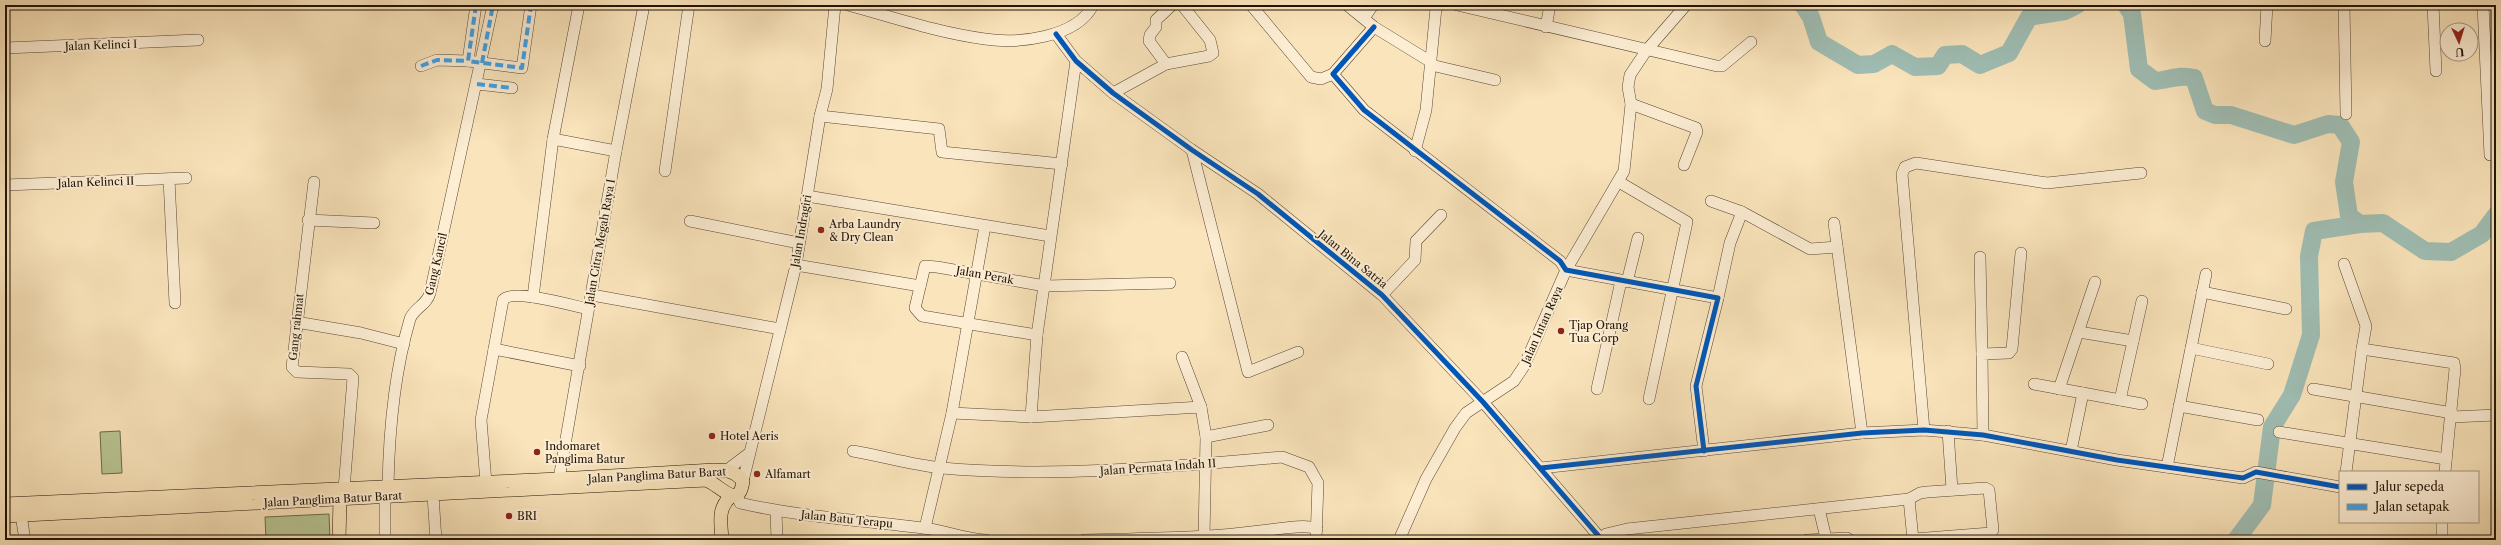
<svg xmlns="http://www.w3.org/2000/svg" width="2501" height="545" font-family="'Libre Caslon Text',serif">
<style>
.green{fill:#b9c594;stroke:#6c6c4c}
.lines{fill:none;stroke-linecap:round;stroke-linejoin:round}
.river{stroke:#9fbeb4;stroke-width:18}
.minor-casing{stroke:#564732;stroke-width:12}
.major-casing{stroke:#201304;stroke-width:14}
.minor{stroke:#fcedd3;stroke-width:11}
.major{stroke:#fae4bb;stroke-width:13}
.quiet{stroke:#3da2e9;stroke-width:4;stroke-dasharray:8 4;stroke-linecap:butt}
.cycleway-casing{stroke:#fcedd3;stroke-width:8}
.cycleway{stroke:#0057b8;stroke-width:5}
.poi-dot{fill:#8f2418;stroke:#fcedd3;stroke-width:1.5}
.labels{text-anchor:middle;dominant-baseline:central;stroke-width:4;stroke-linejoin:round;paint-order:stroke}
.street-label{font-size:11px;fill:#201304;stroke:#fcedd3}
.poi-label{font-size:11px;fill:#201304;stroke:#fcedd3;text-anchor:start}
</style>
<rect width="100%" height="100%" fill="#fae4bb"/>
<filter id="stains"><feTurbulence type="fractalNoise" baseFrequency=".005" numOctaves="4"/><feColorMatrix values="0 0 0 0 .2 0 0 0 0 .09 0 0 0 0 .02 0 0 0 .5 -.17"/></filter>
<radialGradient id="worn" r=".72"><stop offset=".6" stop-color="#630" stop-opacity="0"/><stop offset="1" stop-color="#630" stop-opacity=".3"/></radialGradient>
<!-- green -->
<g class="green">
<path d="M120,431L122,473L102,474L100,432Z"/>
<path d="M329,514L330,540H266L265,517Z"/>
</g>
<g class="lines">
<!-- river -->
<g class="river">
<path d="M1803,5L1811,17L1819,42L1858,65L1874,64L1892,54L1915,67L1938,66L1945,55L1962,54L1980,65L2009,53L2029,17L2065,11L2077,5"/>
<path d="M2126,5L2132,14L2139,69L2155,81C2169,80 2180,74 2194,78L2205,111L2215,115H2231L2294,135L2328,124L2340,125L2351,142L2344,182L2349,216L2360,224L2383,223L2425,251L2451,252L2482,234L2496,215"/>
<path d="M2236,540L2262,505L2272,427L2292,395L2311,335L2309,256L2314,231L2360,224"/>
</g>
<defs>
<g id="minor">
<path d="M476,5L468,61L522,68L531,5"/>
<path d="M848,5C892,17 939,33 985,39C1017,44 1077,38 1093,5"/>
<path d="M1251,5L1311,77L1321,79L1333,74"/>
<path d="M1347,5L1374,27L1431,62"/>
<path d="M1457,5L1717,66H1722L1751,42"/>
<path d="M2344,5L2346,114"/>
<path d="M2433,5L2436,71"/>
<path d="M2483,5L2490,155"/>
<path d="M1364,18L1373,5"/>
<path d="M1374,27L1333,74L1364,110L1560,261L1566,270L1718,298L1696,386L1704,451"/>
<path d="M1546,27L1550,5"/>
<path d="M1056,34L1076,61L1113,93L1192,150L1258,194L1382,295L1483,402L1602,540"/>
<path d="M2265,41L2267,5"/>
<path d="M5,48L198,40"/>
<path d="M1076,61L1037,335L1031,417L1201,407L1206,437L1204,538"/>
<path d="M1166,64L1149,41L1150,35L1156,27V20L1172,5"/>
<path d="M1431,65L1495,80"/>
<path d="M421,66L437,60L468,61"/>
<path d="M477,84L512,88"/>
<path d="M1113,93L1166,64L1209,56L1213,53L1210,40L1182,5"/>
<path d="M1631,104L1696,128L1697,132L1684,165"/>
<path d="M820,116L939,129L942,152L1062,164"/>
<path d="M553,139L616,151"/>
<path d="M1192,150L1248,372L1298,352"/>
<path d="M1415,151L1426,110L1436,8L1440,5"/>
<path d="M665,171L689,5"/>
<path d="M169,179L175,303"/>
<path d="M314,182L292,367L297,372L349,374L353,378L344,489"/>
<path d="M1619,182L1687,222L1649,399"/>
<path d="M5,185L186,178"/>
<path d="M807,196L1050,236"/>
<path d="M1711,201L1742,212L1810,249L1837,247"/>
<path d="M308,220L374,223"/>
<path d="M690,221L799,243"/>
<path d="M1834,223L1862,433"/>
<path d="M1980,257L1982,354"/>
<path d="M2344,264L2366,326L2362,349L2454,363L2455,369L2445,472"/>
<path d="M796,265L920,286"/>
<path d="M1627,282L1638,238"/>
<path d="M2202,292L2286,309"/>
<path d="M592,295L780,329"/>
<path d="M1382,295L1415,260L1416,241L1441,215"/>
<path d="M533,297L553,139L579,5"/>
<path d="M1718,298L1730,243L1742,212"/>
<path d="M296,322L361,333L404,344"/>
<path d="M2079,332L2133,341"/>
<path d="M1037,335L922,316L915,308L925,266L937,267L1045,286L1170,283"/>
<path d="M2191,348L2268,364"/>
<path d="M494,349L580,366"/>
<path d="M1182,357L1201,407"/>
<path d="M2034,384L2142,404"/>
<path d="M1597,389L1621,281"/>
<path d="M2059,389L2095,282"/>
<path d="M2313,389L2452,413"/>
<path d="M2120,400L2142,301"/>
<path d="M2179,406L2258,420"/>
<path d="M952,413L1031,417"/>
<path d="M2452,417L2496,415"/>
<path d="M1924,430L1902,174L1905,167L1916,163L2047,183L2141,173"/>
<path d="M1948,431L1952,490"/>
<path d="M2279,432L2446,459"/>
<path d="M1983,435L1982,354L2009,353L2012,349L2021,253"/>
<path d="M1206,437L1268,425"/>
<path d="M853,451C882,456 913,465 942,468C1055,478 1169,467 1282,457L1309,467L1318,483L1316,540"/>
<path d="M2071,451L2083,393"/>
<path d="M2167,467L2206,274"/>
<path d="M1541,468L1862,433L1924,430L1983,435L2117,460L2243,478L2256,472L2340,487"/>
<path d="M727,470L748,454"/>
<path d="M2346,472L2362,349"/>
<path d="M559,479L616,151L644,5"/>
<path d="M743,481L796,265L820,116L827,89L835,5"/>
<path d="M486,483L481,420L503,300C512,288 574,306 588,309"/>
<path d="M388,487C389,431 394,373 410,319C414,308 427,305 430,293L493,5"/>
<path d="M433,495L436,540"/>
<path d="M737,495L740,503C800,517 862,520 923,528C944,530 964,539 986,540"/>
<path d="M1909,499L1913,540"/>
<path d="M1819,509L1826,538"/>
<path d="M776,511L777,540"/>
<path d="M21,515L25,540"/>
<path d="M925,528L952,413L985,226"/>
<path d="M1601,539L1606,534L1627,529L1909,499L1920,493L1927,492L1985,488L1989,490L1993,530L1991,533L1914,539"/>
<path d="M385,540V497"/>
<path d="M1084,540C1143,538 1201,539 1260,531C1273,530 1306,523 1317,529"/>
<path d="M1399,540L1426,479L1455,428L1466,413L1514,381L1524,366L1566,270L1624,171L1631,104L1628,87L1630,75L1646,51L1686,5"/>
<path d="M1807,540L1847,538L1850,540"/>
<path d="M2442,540V522"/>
</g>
<g id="major">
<path d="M5,504L559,479L714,470C727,470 735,471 743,481C739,512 719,484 706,480L5,516"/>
<path d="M339,540L340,499"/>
<path d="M722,540C721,522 717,509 731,496"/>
</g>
</defs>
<!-- minor casing -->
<use href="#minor" class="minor-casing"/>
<!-- major casing -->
<use href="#major" class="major-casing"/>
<!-- minor -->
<use href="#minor" class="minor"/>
<!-- major -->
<use href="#major" class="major"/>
<!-- quiet -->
<g class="quiet">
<path d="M476,5L468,61L522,68L531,5"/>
<path d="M482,63L493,5"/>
<path d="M421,66L437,60L468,61"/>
<path d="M477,84L512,88"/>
</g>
<defs>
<g id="cycleway">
<path d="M1374,27L1333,74L1364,110L1560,261L1566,270L1718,298L1696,386L1704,451"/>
<path d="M1056,34L1076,61L1113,93L1192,150L1258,194L1382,295L1483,402L1602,540"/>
<path d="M1541,468L1862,433L1924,430L1983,435L2117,460L2243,478L2256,472L2340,487"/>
</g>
</defs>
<!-- cycleway casing -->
<use href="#cycleway" class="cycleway-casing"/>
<!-- cycleway -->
<use href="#cycleway" class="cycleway"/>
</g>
<!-- markers -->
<g class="poi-dot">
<circle cx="821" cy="230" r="4"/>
<circle cx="1561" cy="331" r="4"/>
<circle cx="712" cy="436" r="4"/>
<circle cx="537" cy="452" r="4"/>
<circle cx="757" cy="474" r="4"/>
<circle cx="509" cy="516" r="4"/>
</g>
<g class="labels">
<!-- street labels -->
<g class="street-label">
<text transform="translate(101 45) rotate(-2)">Jalan Kelinci I</text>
<text transform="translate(96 182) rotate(-2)">Jalan Kelinci II</text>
<text transform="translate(801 231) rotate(-80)">Jalan Indragiri</text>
<text transform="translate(600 242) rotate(-80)">Jalan Citra Megah Raya I</text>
<text transform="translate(1353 259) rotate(39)">Jalan Bina Satria</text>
<text transform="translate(436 264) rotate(-77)">Gang Kancil</text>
<text transform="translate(985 275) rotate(10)">Jalan Perak</text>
<text transform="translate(1542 325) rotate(-66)">Jalan Intan Raya</text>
<text transform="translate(296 327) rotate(-84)">Gang rahmat</text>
<text transform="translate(1158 467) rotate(-4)">Jalan Permata Indah II</text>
<text transform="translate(657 475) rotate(-3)">Jalan Panglima Batur Barat</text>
<text transform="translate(333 499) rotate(-3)">Jalan Panglima Batur Barat</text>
<text transform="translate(847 519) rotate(6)">Jalan Batu Terapu</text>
</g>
<!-- poi labels -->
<g class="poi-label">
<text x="829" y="224">Arba Laundry<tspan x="829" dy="13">&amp; Dry Clean</tspan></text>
<text x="1569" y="325">Tjap Orang<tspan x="1569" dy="13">Tua Corp</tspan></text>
<text x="720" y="436">Hotel Aeris</text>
<text x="545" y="446">Indomaret<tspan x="545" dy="13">Panglima Batur</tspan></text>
<text x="765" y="474">Alfamart</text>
<text x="517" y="516">BRI</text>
</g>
</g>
<!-- margin -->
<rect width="2501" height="545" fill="none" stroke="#fae4bb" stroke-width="20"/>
<rect x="6" y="6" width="2489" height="533" fill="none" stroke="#201304" stroke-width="2"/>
<rect x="10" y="10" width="2481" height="525" fill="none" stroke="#201304"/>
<!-- legend -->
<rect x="2339" y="471" width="140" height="52" fill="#fcedd3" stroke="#a49680"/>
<rect x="2347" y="484" width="20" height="6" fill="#0057b8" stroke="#a49680"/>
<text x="2375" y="491" font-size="12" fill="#201304">Jalur sepeda</text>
<rect x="2347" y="504" width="20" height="6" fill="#3da2e9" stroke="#a49680"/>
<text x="2375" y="511" font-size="12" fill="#201304">Jalan setapak</text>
<!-- north arrow -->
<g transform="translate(2459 42) rotate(176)"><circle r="19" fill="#fcedd3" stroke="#a49680"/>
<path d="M0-3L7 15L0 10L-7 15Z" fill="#8f2418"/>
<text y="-6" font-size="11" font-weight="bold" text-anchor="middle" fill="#201304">U</text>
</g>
<rect width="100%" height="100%" filter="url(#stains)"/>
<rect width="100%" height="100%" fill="url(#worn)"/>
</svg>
